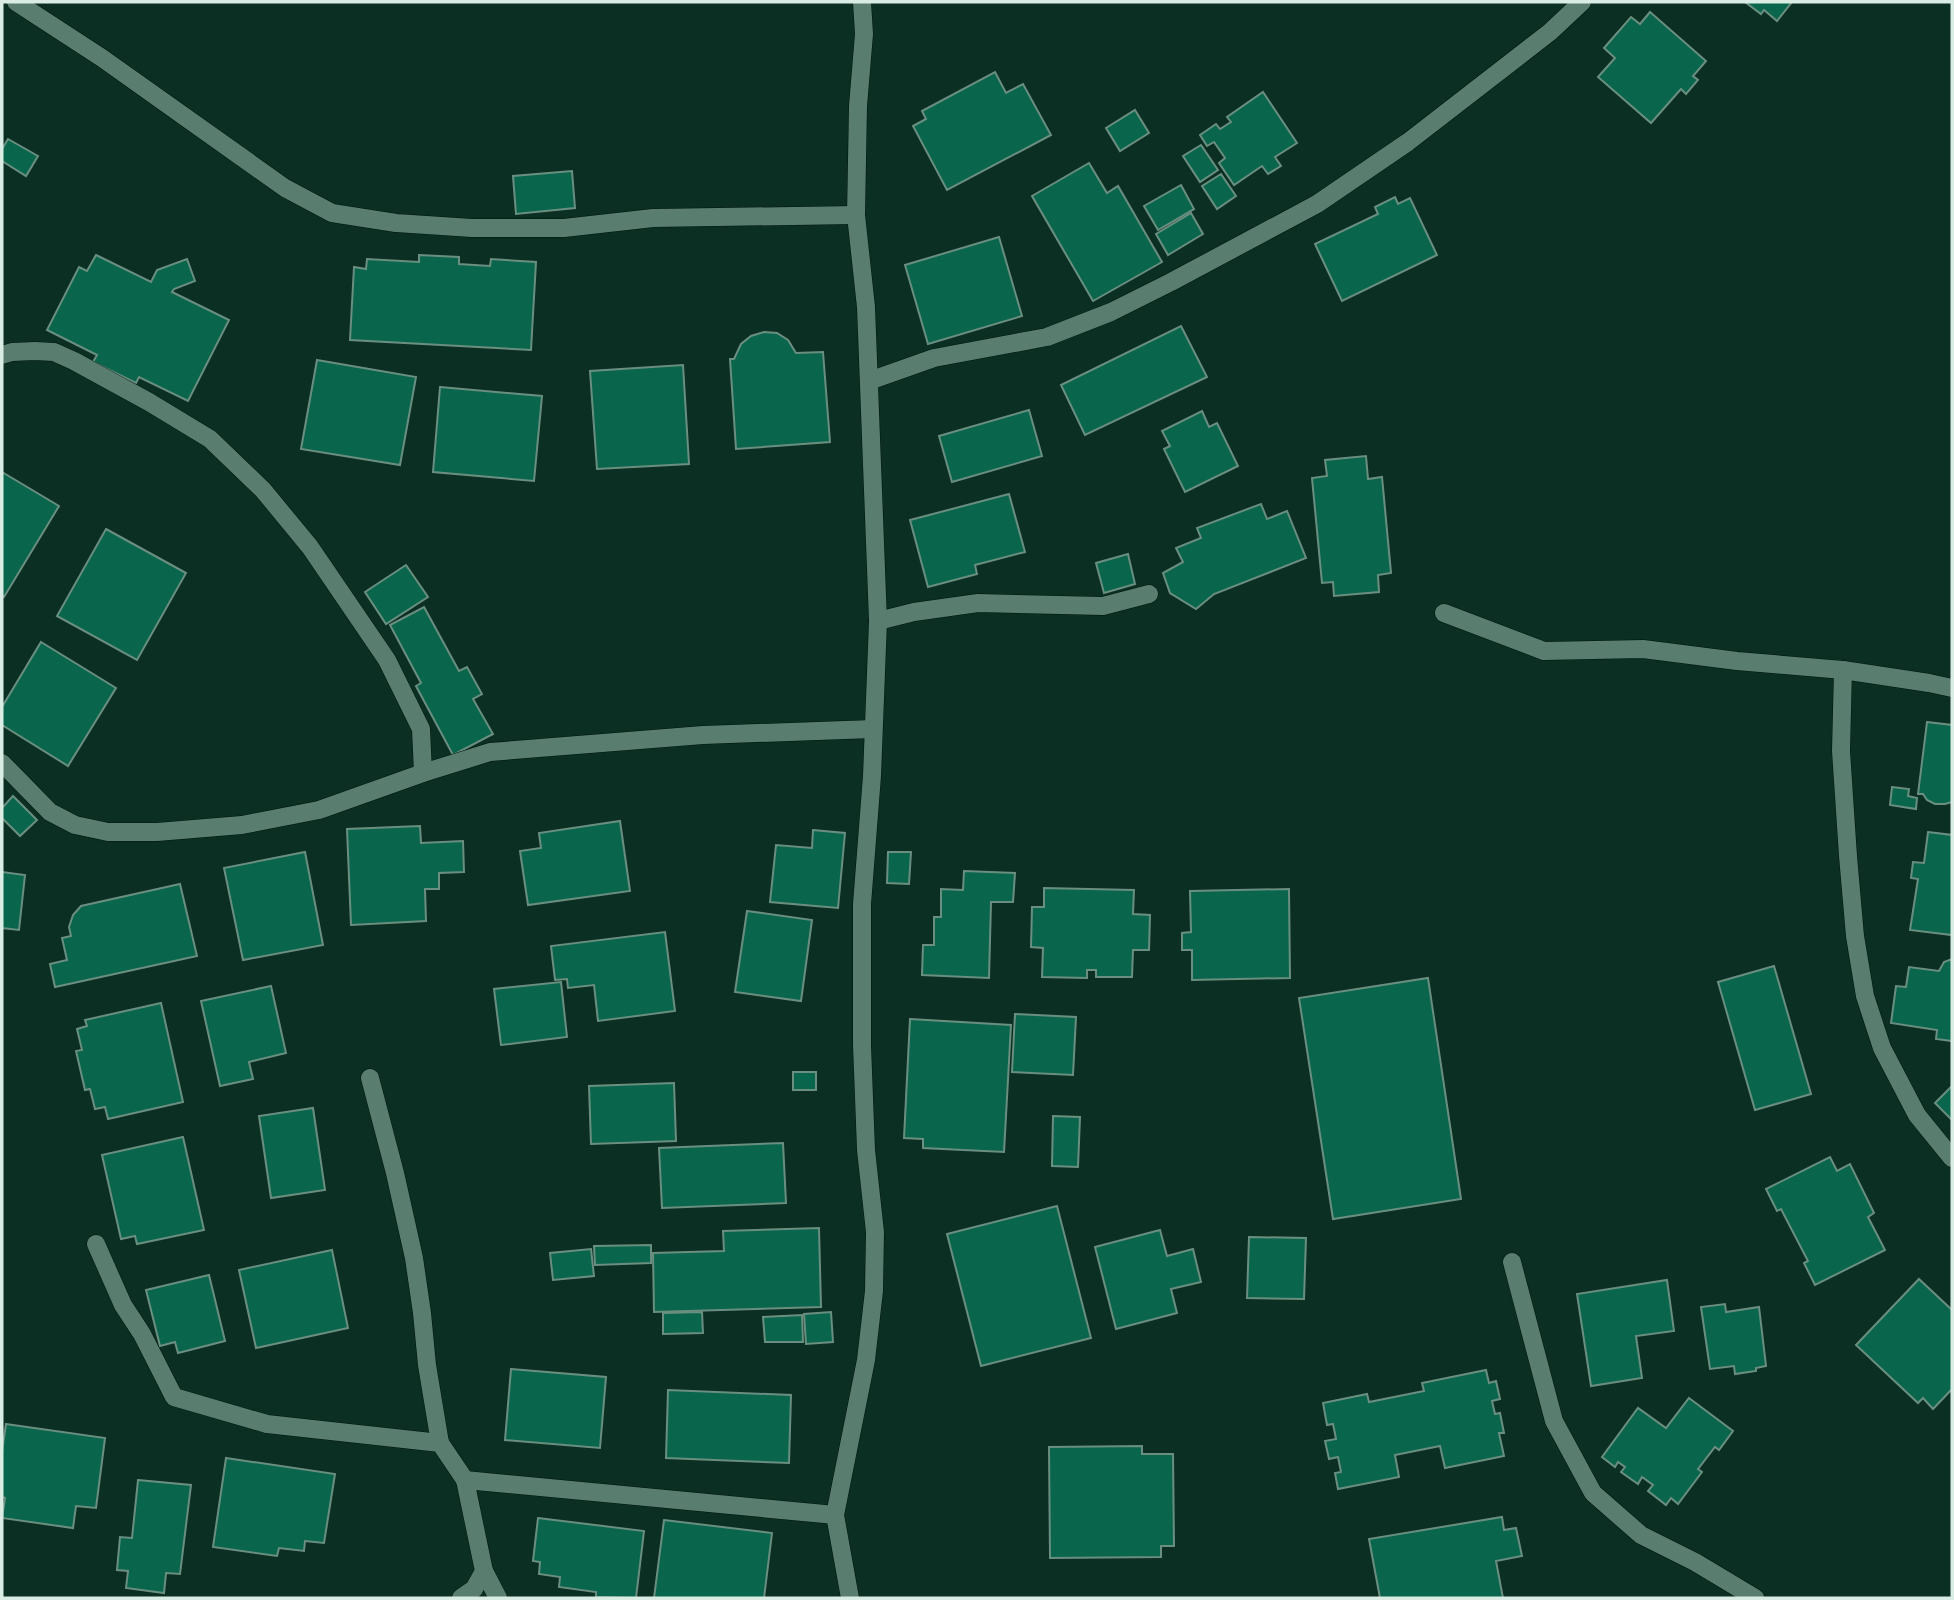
<svg xmlns="http://www.w3.org/2000/svg" width="1954" height="1600" font-family="Helvetica,sans-serif">
<style>
.building{fill:#09664c;stroke:#6a8e7f;stroke-width:2}
.lines{fill:none;stroke-linecap:round;stroke-linejoin:round}
.minor-casing{stroke:#00150d;stroke-width:19}
.minor{stroke:#597d6e;stroke-width:18}
</style>
<rect width="100%" height="100%" fill="#0b2f23"/>
<!-- building -->
<g class="building">
<path d="M1745,2H1792L1777,21L1764,10L1761,14Z"/>
<path d="M1650,12L1706,61L1693,76L1698,80L1686,94L1681,89L1651,123L1598,77L1615,58L1604,48L1631,17L1640,24Z"/>
<path d="M995,72L1006,93L1023,84L1051,135L947,190L913,126L926,119L922,111Z"/>
<path d="M1263,92L1297,143L1275,157L1281,166L1268,174L1262,166L1234,185L1219,163L1225,158L1214,142L1207,146L1200,135L1216,124L1220,129L1231,122L1227,117Z"/>
<path d="M1135,110L1149,133L1120,151L1106,128Z"/>
<path d="M8,139L38,156L26,176L2,161V149Z"/>
<path d="M1201,145L1218,170L1200,182L1183,156Z"/>
<path d="M1089,163L1107,193L1118,186L1162,262L1093,301L1032,196Z"/>
<path d="M572,171L575,208L516,214L513,176Z"/>
<path d="M1221,174L1236,196L1217,209L1202,186Z"/>
<path d="M1181,185L1194,209L1158,230L1144,206Z"/>
<path d="M1395,197L1398,204L1410,198L1437,255L1342,301L1315,244L1378,214L1375,207Z"/>
<path d="M1191,213L1203,234L1168,255L1156,234Z"/>
<path d="M999,237L1022,316L928,344L905,265Z"/>
<path d="M96,255L151,282L157,270L187,259L195,281L174,289L172,292L229,320L188,401L139,377L136,383L93,362L97,355L47,330L79,267L87,271Z"/>
<path d="M419,255L459,257V264L490,266L491,259L536,262L531,350L350,340L354,267L366,269L367,259L419,262Z"/>
<path d="M1181,326L1207,377L1085,435L1061,385Z"/>
<path d="M764,332L777,333L788,340L796,353L823,352L830,442L736,449L730,359H734L741,344L751,336Z"/>
<path d="M317,360L416,377L400,465L301,449Z"/>
<path d="M683,365L689,464L597,469L590,371Z"/>
<path d="M440,387L542,396L534,481L433,472Z"/>
<path d="M1029,410L1042,456L952,482L939,436Z"/>
<path d="M1202,411L1209,427L1217,423L1238,466L1185,492L1164,449L1170,446L1162,431Z"/>
<path d="M1366,456L1368,479L1382,477L1391,573L1378,575L1379,592L1334,596L1333,582L1322,583L1312,478L1327,476L1325,460Z"/>
<path d="M2,472L59,506L4,597L2,595Z"/>
<path d="M1009,494L1025,552L975,565L977,574L928,587L910,520Z"/>
<path d="M1261,504L1267,519L1287,511L1306,558L1214,594L1196,609L1170,593L1163,573L1183,562L1176,548L1201,538L1197,528Z"/>
<path d="M106,529L186,573L137,660L57,616Z"/>
<path d="M1128,554L1135,584L1104,593L1096,563Z"/>
<path d="M406,565L428,597L386,624L365,592Z"/>
<path d="M424,607L459,671L467,667L482,694L473,699L493,734L453,755L416,686L421,683L390,625Z"/>
<path d="M41,642L116,688L68,766L2,725V707Z"/>
<path d="M1927,722L1952,725V802L1945,804H1935L1927,800L1923,794H1918Z"/>
<path d="M1892,787L1909,789L1908,796L1917,798L1916,809L1890,805Z"/>
<path d="M13,796L37,820L20,836L2,818V808Z"/>
<path d="M620,821L630,891L528,905L520,851L541,848L539,833Z"/>
<path d="M420,826L421,843L463,841L464,872L439,873V889H425L426,921L351,925L347,829Z"/>
<path d="M813,830L845,833L838,908L770,902L776,845L812,848Z"/>
<path d="M1928,832L1952,835V935L1910,930L1918,879L1911,878L1913,862L1924,863Z"/>
<path d="M305,852L323,945L243,960L224,868Z"/>
<path d="M888,852H911L909,884L887,883Z"/>
<path d="M964,871L1015,873L1013,902H991L989,978L922,975L923,945H934V917H941V889L963,890Z"/>
<path d="M2,872L25,875L19,930L2,928Z"/>
<path d="M180,884L197,956L55,987L50,964L67,960L62,938L71,936L69,927L73,915L81,906Z"/>
<path d="M1044,888L1134,890L1133,914L1150,915L1149,950H1133L1132,977H1096V970H1087V978L1042,977L1043,948L1031,947L1032,907H1044Z"/>
<path d="M1289,889L1290,978L1192,980V950H1182V933L1191,932L1190,891Z"/>
<path d="M747,911L812,920L801,1001L735,992Z"/>
<path d="M665,932L675,1011L598,1021L594,985L568,988L567,979L555,980L551,946Z"/>
<path d="M1952,959V1041L1936,1039L1937,1030L1891,1023L1896,986L1906,987L1909,967L1939,971L1944,962Z"/>
<path d="M1774,966L1811,1094L1755,1110L1718,982Z"/>
<path d="M1428,978L1461,1199L1333,1219L1299,998Z"/>
<path d="M561,982L567,1037L501,1045L494,989Z"/>
<path d="M271,986L286,1053L249,1062L253,1079L220,1086L201,1001Z"/>
<path d="M161,1003L183,1102L108,1119L105,1107L95,1109L90,1089L85,1090L76,1051L82,1050L77,1029L87,1026L85,1020Z"/>
<path d="M1015,1014L1076,1017L1073,1075L1012,1072Z"/>
<path d="M910,1019L1011,1025L1004,1152L923,1148V1139L904,1138Z"/>
<rect x="793" y="1072" width="23" height="18"/>
<path d="M674,1083L676,1141L591,1144L589,1086Z"/>
<path d="M1952,1086V1120L1935,1103Z"/>
<path d="M313,1108L325,1190L271,1198L259,1116Z"/>
<path d="M1053,1116L1080,1117L1078,1167L1052,1166Z"/>
<path d="M183,1137L204,1230L137,1244L135,1236L121,1239L102,1155Z"/>
<path d="M783,1143L786,1203L662,1208L659,1148Z"/>
<path d="M1830,1157L1837,1171L1850,1164L1874,1213L1868,1217L1885,1250L1815,1285L1804,1263L1808,1261L1781,1209L1777,1211L1766,1189Z"/>
<path d="M1057,1206L1091,1338L981,1366L947,1234Z"/>
<path d="M819,1228L821,1307L654,1312L653,1253L724,1251L723,1231Z"/>
<path d="M1160,1230L1167,1256L1193,1249L1201,1282L1171,1289L1177,1313L1116,1329L1095,1247Z"/>
<path d="M1249,1237L1306,1238L1304,1299L1247,1298Z"/>
<path d="M651,1245V1263L595,1265L594,1246Z"/>
<path d="M591,1249L594,1276L553,1280L550,1253Z"/>
<path d="M332,1250L348,1328L256,1348L239,1270Z"/>
<path d="M209,1275L225,1341L178,1353L175,1342L160,1346L146,1290Z"/>
<path d="M1919,1279L1952,1310V1389L1933,1409L1923,1398L1918,1403L1856,1345Z"/>
<path d="M1667,1280L1674,1331L1636,1336L1642,1378L1591,1386L1577,1294Z"/>
<path d="M1725,1304L1726,1312L1759,1307L1766,1366L1756,1368V1371L1735,1374L1734,1366L1710,1369L1701,1307Z"/>
<path d="M702,1312L703,1333L663,1334V1313Z"/>
<path d="M831,1312L833,1342L806,1344L804,1314Z"/>
<path d="M802,1315L803,1342H765L763,1317Z"/>
<path d="M511,1369L606,1377L600,1448L505,1440Z"/>
<path d="M1486,1370L1489,1383L1496,1381L1500,1399L1492,1401L1495,1414L1500,1413L1504,1433H1499L1504,1456L1445,1468L1440,1446L1395,1455L1399,1477L1338,1489L1335,1473L1341,1472L1338,1457L1329,1459L1325,1441L1336,1439L1333,1424L1327,1425L1323,1403L1367,1394L1369,1402L1424,1391L1422,1383Z"/>
<path d="M668,1390L791,1395L789,1463L666,1458Z"/>
<path d="M1689,1398L1733,1431L1719,1450L1715,1447L1698,1469L1702,1472L1678,1504L1671,1498L1666,1505L1648,1491L1653,1485L1642,1477L1638,1484L1621,1472L1625,1467L1618,1462L1615,1467L1602,1457L1638,1408L1666,1428Z"/>
<path d="M6,1424L105,1438L96,1508L76,1506L73,1528L2,1518L5,1498L2,1497V1451Z"/>
<path d="M1142,1446V1454H1173L1174,1546H1161V1557L1050,1558L1049,1447Z"/>
<path d="M226,1458L335,1474L324,1543L305,1541L304,1551L279,1548L277,1556L213,1547Z"/>
<path d="M138,1480L191,1485L180,1574L166,1573L164,1593L126,1588L128,1571L117,1570L120,1537L132,1538Z"/>
<path d="M1502,1517L1504,1530L1516,1528L1522,1556L1496,1561L1503,1598H1380L1369,1539Z"/>
<path d="M538,1518L644,1531L636,1598L596,1597V1592L559,1587L560,1577L539,1574L540,1562L533,1561Z"/>
<path d="M664,1520L772,1533L764,1598H654Z"/>
</g>
<g class="lines">
<defs>
<g id="minor">
<path d="M16,2L102,58L285,188L332,213L396,223L472,228H564L653,218L856,215"/>
<path d="M2,355L12,352L35,351L54,352L74,361L149,402L210,439L263,490L310,547L387,660L421,729L423,773"/>
<path d="M869,381L934,358L1047,337L1111,312L1171,282L1317,204L1408,142L1550,32L1582,2"/>
<path d="M1444,613L1544,651L1643,649L1737,661L1843,670L1929,683L1952,688"/>
<path d="M878,621L914,612L978,603L1103,606L1149,594"/>
<path d="M1843,670L1841,751L1848,856L1855,936L1865,996L1882,1048L1917,1115L1952,1158"/>
<path d="M2,763L50,812L75,825L108,832H157L242,825L319,810L423,773L490,752L703,735L873,729"/>
<path d="M370,1078L395,1173L414,1258L422,1313L427,1365L440,1443"/>
<path d="M96,1244L123,1305L142,1334L174,1397L267,1424L440,1443L465,1480L835,1515"/>
<path d="M1512,1262L1554,1421L1593,1493L1641,1535L1695,1562L1755,1598"/>
<path d="M484,1571L498,1598"/>
<path d="M461,1598L474,1589L484,1571L465,1480"/>
<path d="M850,1598L835,1515L866,1360L874,1291L875,1232L866,1150L862,1045V904L872,776L878,621L866,307L856,215L858,106L864,34L862,2"/>
</g>
</defs>
<!-- minor casing -->
<use href="#minor" class="minor-casing"/>
<!-- minor -->
<use href="#minor" class="minor"/>
</g>
<!-- border -->
<rect width="1954" height="1600" fill="none" stroke="#daede5" stroke-width="7"/>
</svg>
